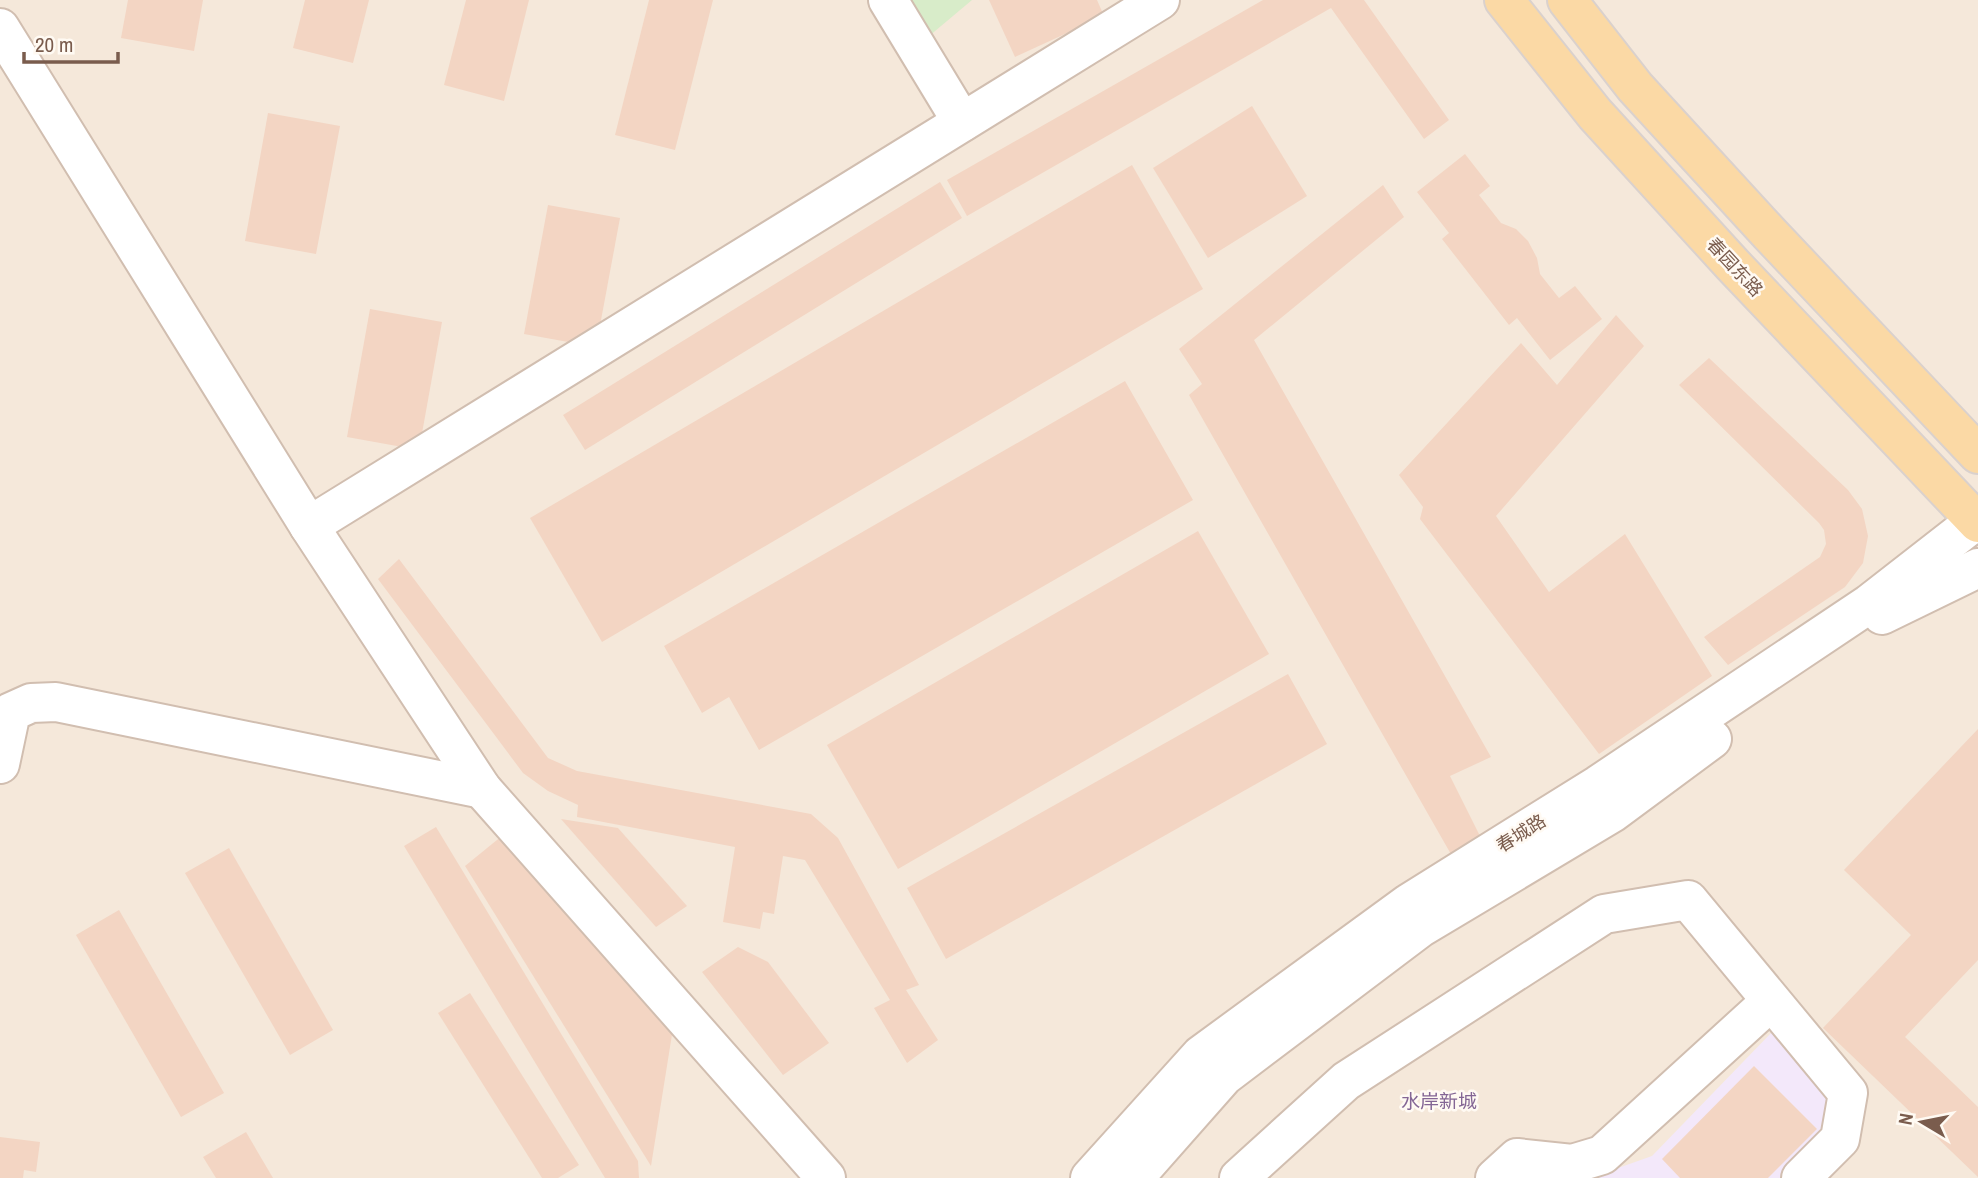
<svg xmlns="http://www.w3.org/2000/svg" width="1978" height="1178" font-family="'Archivo Narrow','Noto Sans SC',sans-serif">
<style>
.residential{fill:#f5e8da}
.education{fill:#f3e8fa}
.green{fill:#d8ecc9}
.building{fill:#f3d5c3}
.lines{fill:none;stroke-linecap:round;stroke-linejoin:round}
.minor-casing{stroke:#d1beb0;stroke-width:42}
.major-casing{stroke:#dad1cd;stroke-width:42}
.minor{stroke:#fff;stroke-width:38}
.major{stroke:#fbd9a5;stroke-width:38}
.labels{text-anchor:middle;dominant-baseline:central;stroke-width:5;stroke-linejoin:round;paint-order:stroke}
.street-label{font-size:18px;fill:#7a5c4d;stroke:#fffaf3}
.neighbourhood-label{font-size:19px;fill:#846695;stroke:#fffaf3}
</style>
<rect width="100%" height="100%" fill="#fdf6ec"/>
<!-- residential -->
<rect class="residential" x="0" y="0" width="1978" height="1178"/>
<!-- education -->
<path class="education" d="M1773,1031L1831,1089L1823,1134L1780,1178H1590L1652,1156Z"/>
<!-- green -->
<path class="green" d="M888,0H972L916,47Z"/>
<!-- building -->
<g class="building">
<path d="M128,0H203L194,51L121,38Z"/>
<path d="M305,0H369L353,63L293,48Z"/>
<path d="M466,0H529L504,101L444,85Z"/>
<path d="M649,0H713L675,150L615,135Z"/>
<path d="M989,0H1097L1104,16L1015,57Z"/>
<path d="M1263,0H1364L1449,120L1424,139L1331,8L967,216L947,180Z"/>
<path d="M1252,106L1307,196L1208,258L1153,168Z"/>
<path d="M268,113L340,126L316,254L245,241Z"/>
<path d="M1465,154L1490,186L1479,195L1501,223L1516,229L1528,241L1537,258L1540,274L1559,298L1575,286L1602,319L1550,360L1517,318L1509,325L1442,239L1449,233L1417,192Z"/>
<path d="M1132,165L1203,289L602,642L530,518Z"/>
<path d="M940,182L962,218L585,450L563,415Z"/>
<path d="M1383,185L1404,217L1254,340L1491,757L1450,776L1480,836L1452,856L1189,395L1202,384L1179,349Z"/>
<path d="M548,205L620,218L596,347L524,334Z"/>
<path d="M370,309L442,322L419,450L347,437Z"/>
<path d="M1616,315L1644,346L1496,516L1549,592L1625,534L1712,676L1599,754L1420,519L1423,507L1399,475L1521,343L1557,385Z"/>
<path d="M1709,358L1848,490L1862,509L1868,536L1863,563L1845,587L1728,665L1704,637L1820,557L1826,544L1824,530L1819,523L1679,385Z"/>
<path d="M1125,381L1193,500L759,750L729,697L702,713L664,646Z"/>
<path d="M1198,531L1269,654L898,869L827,745Z"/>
<path d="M399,559L548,758L577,771L811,814L838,838L919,985L906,990L938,1040L907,1063L874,1008L890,1000L805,860L783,856L774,914L763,912L760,929L723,922L735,847L577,817L578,805L548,791L523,773L378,579Z"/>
<path d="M1288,674L1327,744L946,959L907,888Z"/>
<path d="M1978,729V960L1905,1037L1978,1107V1177L1823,1028L1911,935L1844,870Z"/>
<path d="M561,819L618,828L687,906L656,927Z"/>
<path d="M436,827L638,1161L639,1178H605L404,846Z"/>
<path d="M508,831L674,1022L651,1166L465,866Z"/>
<path d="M229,848L333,1030L290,1055L185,873Z"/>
<path d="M119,910L224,1093L181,1117L76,935Z"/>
<path d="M738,947L768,962L829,1043L783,1075L702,972Z"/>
<path d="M470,993L579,1165L558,1178H542L438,1013Z"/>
<path d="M1754,1066L1817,1129L1768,1178H1680L1662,1159Z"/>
<path d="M246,1132L273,1178H216L203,1157Z"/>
<path d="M0,1137L40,1142L36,1172L24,1170L23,1178H0Z"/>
</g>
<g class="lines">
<defs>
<g id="minor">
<path d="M888,0L962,122"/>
<path d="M0,28L309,526L482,789L826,1178"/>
<path d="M309,526L1160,0"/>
<path d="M1882,615L1978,568"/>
<path d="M0,764L11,712L31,703L56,702L482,789"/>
<path d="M1090,1178L1201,1055L1409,903L1598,785L1869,604L1978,519"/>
<path d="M1134,1178L1224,1076L1420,928L1612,813L1712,739"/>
<path d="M1239,1178L1346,1081L1604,914L1688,900L1848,1093L1840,1139L1801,1178"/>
<path d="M1495,1178L1517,1158L1572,1164L1602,1155L1771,1001"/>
</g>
<g id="major">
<path d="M1504,0L1595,114L1732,264L1978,523"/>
<path d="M1567,0L1635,87L1769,233L1978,454"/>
</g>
</defs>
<!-- minor casing -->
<use href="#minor" class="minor-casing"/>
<!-- major casing -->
<use href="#major" class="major-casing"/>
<!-- minor -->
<use href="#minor" class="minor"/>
<!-- major -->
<use href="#major" class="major"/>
</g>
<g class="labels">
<!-- street labels -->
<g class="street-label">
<text transform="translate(1735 267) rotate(47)">春园东路</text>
<text transform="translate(1521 833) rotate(-32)">春城路</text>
</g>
<!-- neighbourhood labels -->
<g class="neighbourhood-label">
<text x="1439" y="1101">水岸新城</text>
</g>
</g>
<!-- north arrow -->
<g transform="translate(1922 1122) rotate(280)" stroke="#fffaf3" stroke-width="5" paint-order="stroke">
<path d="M0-5L12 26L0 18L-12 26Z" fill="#7a5c4d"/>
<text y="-10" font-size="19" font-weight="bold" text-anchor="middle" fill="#7a5c4d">N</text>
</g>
<!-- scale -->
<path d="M24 52v10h94v-10" fill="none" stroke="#7a5c4d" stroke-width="3.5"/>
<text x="35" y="52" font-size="21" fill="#7a5c4d" stroke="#fffaf3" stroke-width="5" paint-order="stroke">20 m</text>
</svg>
